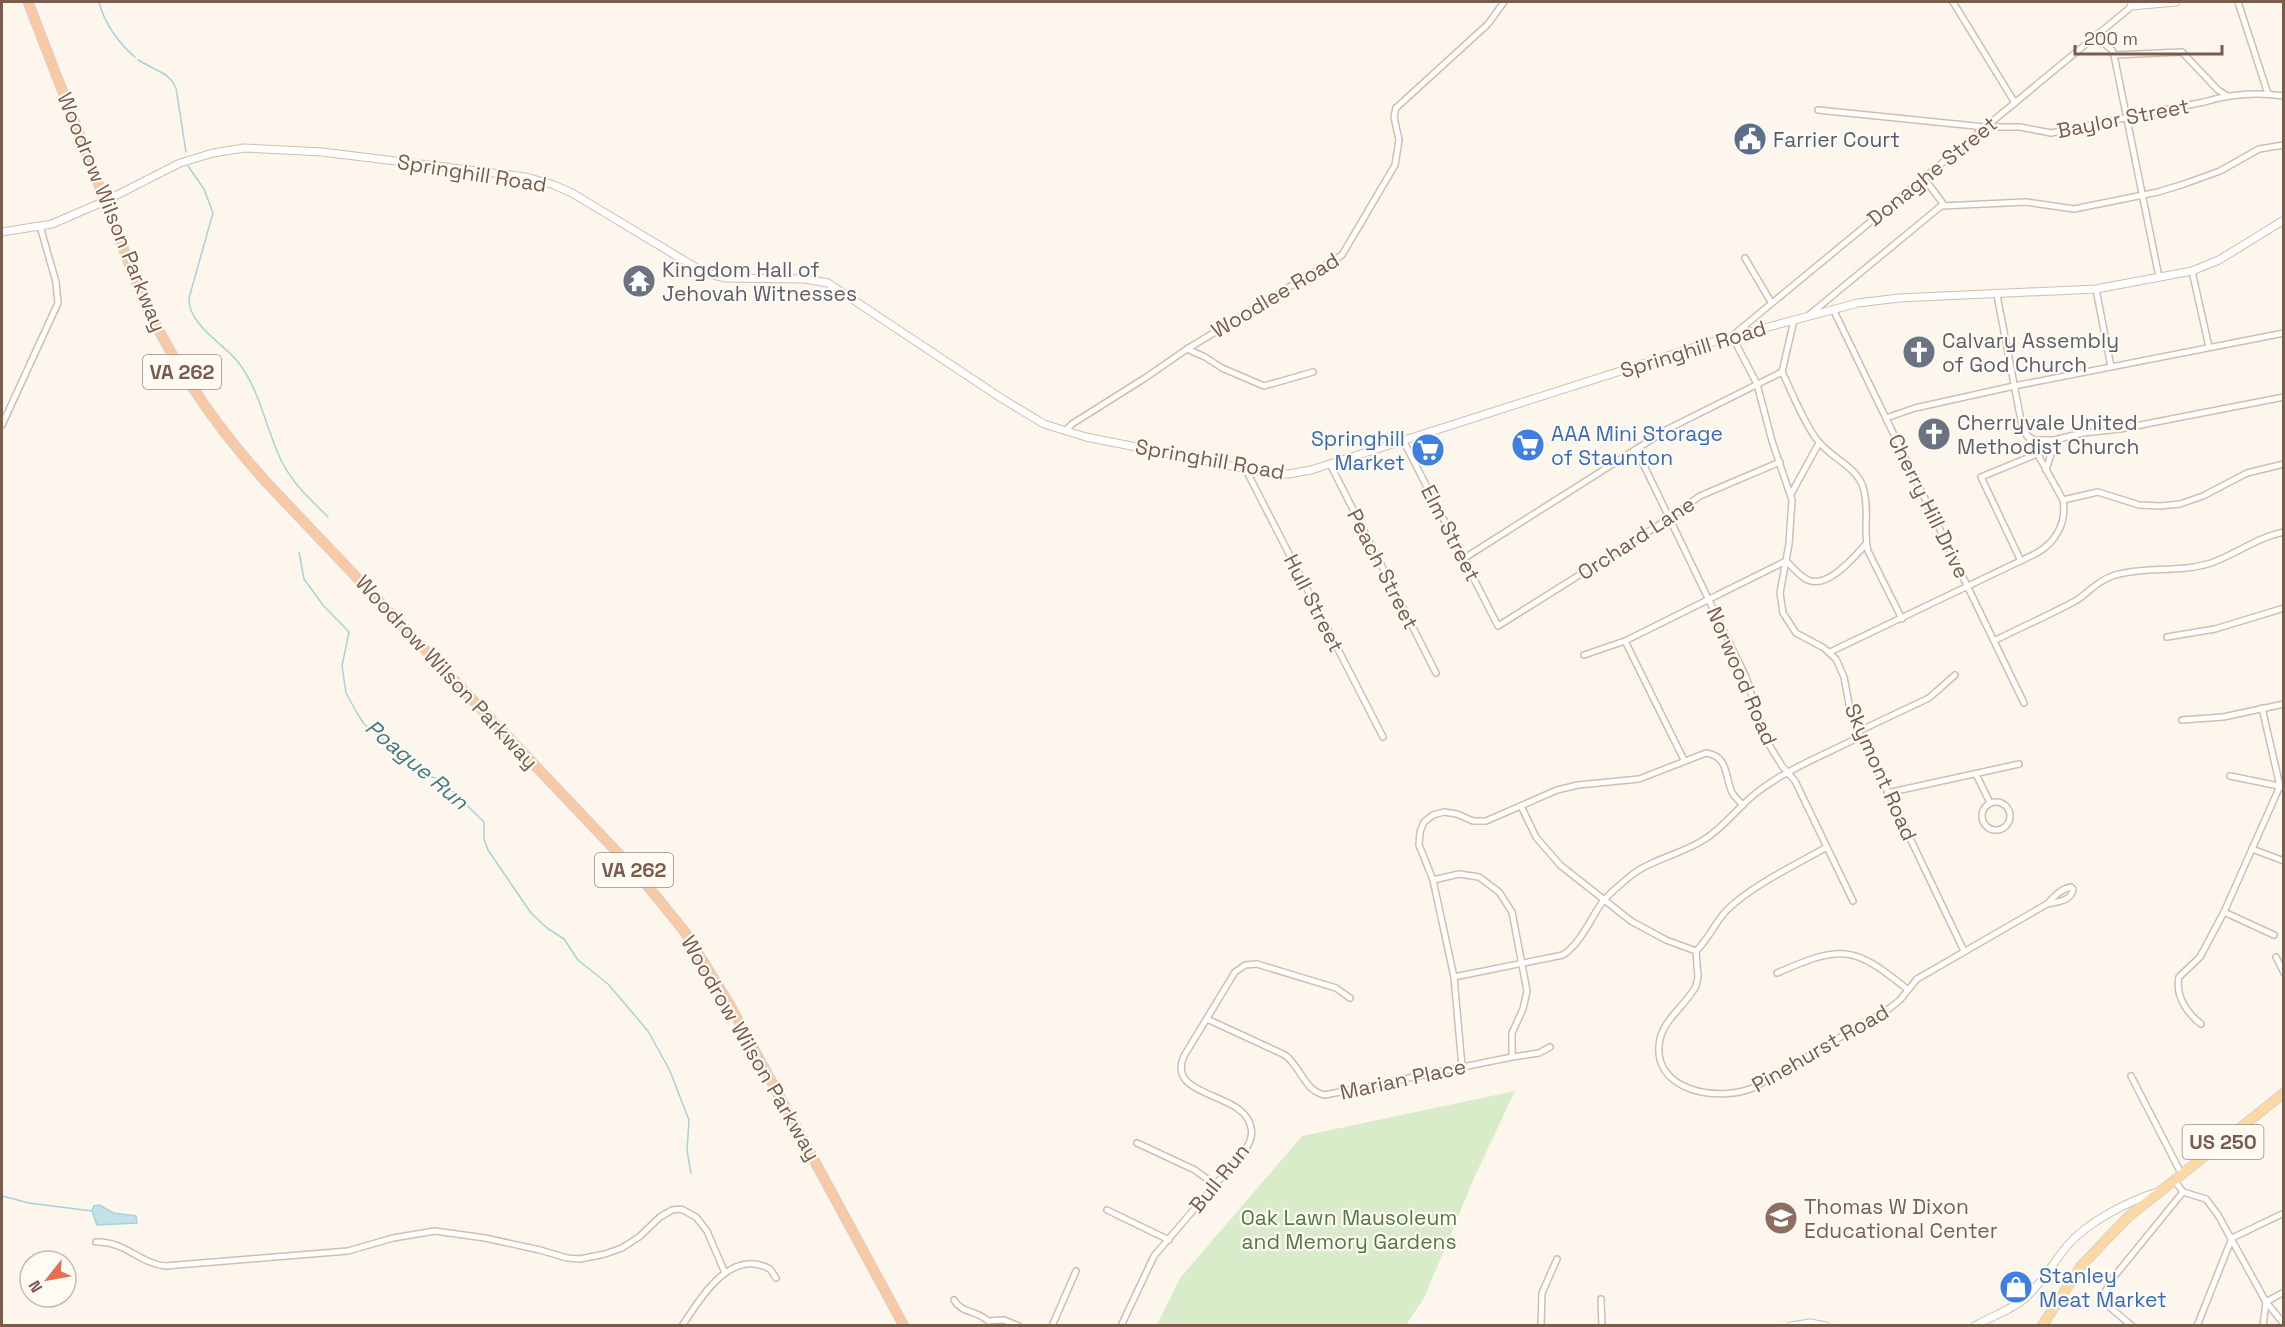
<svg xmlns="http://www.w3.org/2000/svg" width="2285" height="1327" font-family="'Space Grotesk',sans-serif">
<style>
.green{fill:#d8ecc9}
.water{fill:#bfe3e8;stroke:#a5d3da;stroke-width:1.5}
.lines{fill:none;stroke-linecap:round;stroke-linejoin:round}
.stream{stroke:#a5d3da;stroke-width:1.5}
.minor-casing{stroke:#d1beb0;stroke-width:8}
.tertiary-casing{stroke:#d1beb0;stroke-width:9}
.primary-casing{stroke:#dad1cd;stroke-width:11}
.trunk-casing{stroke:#dad1cd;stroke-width:11}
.minor{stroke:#fff;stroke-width:5}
.tertiary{stroke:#fff;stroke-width:7}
.primary{stroke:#fbd9a5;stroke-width:9}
.trunk{stroke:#f9c8a4;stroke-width:9}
.labels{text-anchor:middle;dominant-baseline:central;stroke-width:4.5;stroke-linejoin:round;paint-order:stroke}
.shield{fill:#fffaf3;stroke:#a28b7f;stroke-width:1.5}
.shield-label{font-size:20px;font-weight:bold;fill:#7a5c4d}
.street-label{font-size:21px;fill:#7a5c4d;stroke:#fffaf3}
.service-label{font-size:21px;fill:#4e5e75;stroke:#fffaf3;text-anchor:start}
.worship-label{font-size:21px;fill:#5b616d;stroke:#fffaf3;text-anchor:start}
.shop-label{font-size:21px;fill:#366cbe;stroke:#fffaf3;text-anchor:start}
.education-label{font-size:21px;fill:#785e54;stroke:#fffaf3;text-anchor:start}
.park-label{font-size:21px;fill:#537a41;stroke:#fffaf3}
.water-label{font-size:22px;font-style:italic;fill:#437c86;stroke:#fffaf3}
</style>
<rect width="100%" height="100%" fill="#fdf6ec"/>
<!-- green -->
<path class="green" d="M1515,1091L1475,1176L1424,1298L1406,1325H1157L1180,1278L1302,1136Z"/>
<!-- water -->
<path class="water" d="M99,1205L114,1213L136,1216L137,1223L97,1225L92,1211L94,1206Z"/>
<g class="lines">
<!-- stream -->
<g class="stream">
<path d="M99,2C104,22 118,43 135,57"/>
<path d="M138,60L166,75L172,81L176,88L186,152"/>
<path d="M188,166L204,189L213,213L189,298C188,325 224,344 238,362C260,390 266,429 281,460C292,483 310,499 328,517"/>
<path d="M299,552L304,579L323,605L349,632L342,666L346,693L357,713L364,724L399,753L420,773L441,780L484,822V839L488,850L531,913L547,928L564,939L578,960L608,984L648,1031L670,1071L689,1120L687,1151L691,1173"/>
<path d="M2,1196L29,1203L92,1211"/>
</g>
<defs>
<g id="minor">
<path d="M1953,2L2015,103"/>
<path d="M2238,2L2268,94"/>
<path d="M2096,37L2112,50L2114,55L2159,277"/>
<path d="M2114,55L2182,52L2218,90L2226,95"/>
<path d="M1818,110L1985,127H2020L2051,133L2204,102C2230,94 2257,92 2284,96"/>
<path d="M1924,178L1944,205"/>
<path d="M1745,258L1771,302"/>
<path d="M2192,271L2209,347"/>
<path d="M2096,289L2111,367"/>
<path d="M1833,309L2024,703"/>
<path d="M1809,315L1941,206L2026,202L2074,209L2158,192L2184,184L2220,171L2259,149L2284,145"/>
<path d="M1794,320L1782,372C1792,392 1804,424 1818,441C1831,458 1856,466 1863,487C1870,508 1863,531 1868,551L1902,619"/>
<path d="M1187,349L1205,357L1222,368L1264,386L1313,372"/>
<path d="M1886,418L1915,408L2014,386L2284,333"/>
<path d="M2,425L58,303L56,282L40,226"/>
<path d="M1065,431L1072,424L1145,378L1187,349L1342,255L1395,165L1399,140L1394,117L1396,108L1488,24L1504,2"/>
<path d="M2027,436L2035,440H2054L2083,433L2120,429L2284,397"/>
<path d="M1403,440L1498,626L1670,518L1700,496L1780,462"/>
<path d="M1636,449L1746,677L1765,738L1782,766L1795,781L1853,901"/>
<path d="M1330,464L1436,673"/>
<path d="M1245,468L1383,737"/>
<path d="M2046,470L2051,454L2062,438"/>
<path d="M1791,494L1819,443"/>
<path d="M2063,500L2098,492L2139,505L2160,506L2180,504L2203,496L2247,473L2284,464"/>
<path d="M1463,559L1668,429L1782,372"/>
<path d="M2021,561L1981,477L2037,454"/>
<path d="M2167,637L2215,629L2284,608"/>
<path d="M1625,641L1684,760"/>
<path d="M1994,641C2021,627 2050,615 2077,600C2090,591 2099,580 2115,575C2145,566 2179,573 2211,563C2236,554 2258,537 2284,532"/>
<path d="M1830,652L2037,553C2056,542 2067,522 2063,500L2022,426L1997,295"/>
<path d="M1584,655L1625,641L1786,561C1793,567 1799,576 1808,580C1828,589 1854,557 1866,544"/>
<path d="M2182,720L2223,717L2284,704"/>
<path d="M1859,731L1929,698L1955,675"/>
<path d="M1976,774L1990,803"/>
<path d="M2230,776L2284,787"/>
<path d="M1887,793L2019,764"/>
<circle cx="1996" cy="816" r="14"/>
<path d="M1521,806L1536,837L1560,865L1631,921L1666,940L1696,951"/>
<path d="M2252,849L2284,861"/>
<path d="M1433,880L1459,874L1479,877L1499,892L1512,912L1527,991L1523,1009L1512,1033V1057"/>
<path d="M2224,912L2274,935"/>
<path d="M1696,951L1698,977L1696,986C1686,1005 1665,1018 1660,1039C1649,1092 1720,1103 1755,1087L1890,1008L1900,1000L1917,979L2047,904C2054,897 2060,889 2071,887L2073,889C2072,901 2057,902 2047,904"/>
<path d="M1696,951C1709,939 1715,922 1727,910C1751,886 1797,864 1827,847"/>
<path d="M1964,951L1851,715L1844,677L1836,659L1824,648L1796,633L1783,613L1780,593L1789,544L1792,500L1772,441L1757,384L1732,336L2137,2"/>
<path d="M2276,957L2284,973"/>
<path d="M1777,973C1841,945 1853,945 1907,989"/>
<path d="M1454,977L1563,955C1580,944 1590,920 1601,904C1608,894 1619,886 1628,878C1650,859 1681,855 1705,839C1726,826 1740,804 1760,790C1789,768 1829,753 1861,736"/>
<path d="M1207,1019L1285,1055C1301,1067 1304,1091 1325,1095L1512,1057L1539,1053L1550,1047"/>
<path d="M2201,1024C2187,1013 2175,996 2179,977L2200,957L2224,912L2280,786L2262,708"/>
<path d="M1462,1067L1454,977L1433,880L1419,845L1420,832L1424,822L1433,815L1444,812L1457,814L1473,821H1486L1557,790L1578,785L1639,779L1706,753C1727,756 1725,773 1731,790C1733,796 1738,800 1743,805"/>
<path d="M2131,1076L2182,1175"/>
<path d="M1137,1143L1195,1170L1215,1185"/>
<path d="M2175,1181L2183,1192L2206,1199L2218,1215L2266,1302L2284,1324"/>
<path d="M1107,1210L1169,1240"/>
<path d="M96,1242C125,1241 139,1263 165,1266L348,1251L393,1238L435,1231L485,1238L540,1250L567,1258L580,1259L605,1254L622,1248L639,1237L660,1217L672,1210L681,1209L696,1217L707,1231L725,1273"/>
<path d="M1601,1299L1602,1326"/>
<path d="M954,1300C962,1314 977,1310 988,1321L1004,1320L1019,1326"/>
<path d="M682,1326C700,1299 730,1247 770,1269L776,1278"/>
<path d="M1052,1326L1076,1271"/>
<path d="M1121,1326L1154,1256L1245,1150C1250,1143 1253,1136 1251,1128C1246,1091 1165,1099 1184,1056L1235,972L1245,965L1257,964L1336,988L1350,998"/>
<path d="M1541,1326L1542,1293L1557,1259"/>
<path d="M2132,1326L2106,1304L2102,1297L2113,1278L2183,1192"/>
<path d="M2197,1326L2232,1238L2284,1213"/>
<path d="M2263,1326L2266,1302L2284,1292"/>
</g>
<g id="tertiary">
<path d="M2131,6L2176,2"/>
<path d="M2,232L52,224L105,201L180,163L213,153L244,148L322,152L526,177L554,185L572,193L705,273L726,278L805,279L828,283L1001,398L1044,424L1086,437L1267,473L1288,474L1311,470L1705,344L1858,303L1899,298L2096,289L2192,271L2219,260L2284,220"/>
<path d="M1791,1326L1810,1323L1826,1326"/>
<path d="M1975,1326C1991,1316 2010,1311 2024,1299C2041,1285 2053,1263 2067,1246C2087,1222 2129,1201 2157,1192"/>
</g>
<path id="primary" d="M2042,1326L2081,1266L2128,1217L2284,1093"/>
<path id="trunk" d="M28,2L139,289C171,362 215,426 268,484L637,873L685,932L731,1007L904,1326"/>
</defs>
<!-- minor casing -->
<use href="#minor" class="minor-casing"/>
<!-- tertiary casing -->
<use href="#tertiary" class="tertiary-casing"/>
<!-- primary casing -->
<use href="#primary" class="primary-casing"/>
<!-- trunk casing -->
<use href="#trunk" class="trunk-casing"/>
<!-- minor -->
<use href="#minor" class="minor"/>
<!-- tertiary -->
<use href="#tertiary" class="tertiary"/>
<!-- primary -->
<use href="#primary" class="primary"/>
<!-- trunk -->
<use href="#trunk" class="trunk"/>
</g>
<!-- icons -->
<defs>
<symbol id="civic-disc" viewBox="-11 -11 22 22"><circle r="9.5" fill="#5c6f8a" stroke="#fffaf3"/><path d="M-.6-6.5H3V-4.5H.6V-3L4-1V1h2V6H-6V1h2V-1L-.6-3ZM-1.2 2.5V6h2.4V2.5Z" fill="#fff"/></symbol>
<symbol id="temple-disc" viewBox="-11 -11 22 22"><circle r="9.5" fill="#6b7280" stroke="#fffaf3"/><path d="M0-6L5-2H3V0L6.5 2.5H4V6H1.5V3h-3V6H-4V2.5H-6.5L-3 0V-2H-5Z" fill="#fff"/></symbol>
<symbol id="church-disc" viewBox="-11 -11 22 22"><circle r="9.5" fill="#6b7280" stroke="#fffaf3"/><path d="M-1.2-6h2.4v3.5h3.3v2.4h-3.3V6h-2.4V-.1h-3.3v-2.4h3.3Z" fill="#fff"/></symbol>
<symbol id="supermarket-disc" viewBox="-11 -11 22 22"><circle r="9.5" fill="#3f7fe0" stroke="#fffaf3"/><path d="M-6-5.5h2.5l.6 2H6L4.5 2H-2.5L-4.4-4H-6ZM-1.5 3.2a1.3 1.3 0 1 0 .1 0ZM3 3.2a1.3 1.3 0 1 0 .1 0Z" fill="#fff"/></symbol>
<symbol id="school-disc" viewBox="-11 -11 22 22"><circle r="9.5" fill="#8d6e63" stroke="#fffaf3"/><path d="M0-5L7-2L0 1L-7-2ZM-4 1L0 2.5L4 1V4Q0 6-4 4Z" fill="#fff"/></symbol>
<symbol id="shop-disc" viewBox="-11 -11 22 22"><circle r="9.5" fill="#3f7fe0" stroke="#fffaf3"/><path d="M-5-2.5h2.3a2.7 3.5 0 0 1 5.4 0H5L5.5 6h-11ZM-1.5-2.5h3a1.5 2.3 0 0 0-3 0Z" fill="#fff"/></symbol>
</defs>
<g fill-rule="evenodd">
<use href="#civic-disc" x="1731" y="120" width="38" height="38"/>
<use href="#temple-disc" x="620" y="262" width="38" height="38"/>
<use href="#church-disc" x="1900" y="333" width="38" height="38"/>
<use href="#church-disc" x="1915" y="415" width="38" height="38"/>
<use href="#supermarket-disc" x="1509" y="426" width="38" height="38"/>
<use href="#supermarket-disc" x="1409" y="431" width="38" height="38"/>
<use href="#school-disc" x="1762" y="1199" width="38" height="38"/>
<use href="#shop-disc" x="1997" y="1268" width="38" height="38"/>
</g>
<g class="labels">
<!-- shield labels -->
<g class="shield">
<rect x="143" y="355" width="78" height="34" rx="4.5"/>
<rect x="595" y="853" width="78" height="34" rx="4.5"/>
<rect x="2182.5" y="1125" width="81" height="34" rx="4.5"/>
</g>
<g class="shield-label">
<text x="182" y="372">VA 262</text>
<text x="634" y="870">VA 262</text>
<text x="2223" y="1142">US 250</text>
</g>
<!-- street labels -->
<g class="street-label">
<text transform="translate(2123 118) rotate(-11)">Baylor Street</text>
<text transform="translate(1932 171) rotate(-39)">Donaghe Street</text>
<text transform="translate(472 173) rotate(9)">Springhill Road</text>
<text transform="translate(112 212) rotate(68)">Woodrow Wilson Parkway</text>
<text transform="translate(1275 295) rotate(-31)">Woodlee Road</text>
<text transform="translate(1693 349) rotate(-17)">Springhill Road</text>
<text transform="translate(1210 459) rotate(10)">Springhill Road</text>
<text transform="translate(1929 506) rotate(64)">Cherry Hill Drive</text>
<text transform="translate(1451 533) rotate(63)">Elm Street</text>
<text transform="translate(1636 538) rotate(-33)">Orchard Lane</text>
<text transform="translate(1383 569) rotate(63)">Peach Street</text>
<text transform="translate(1314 603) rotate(63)">Hull Street</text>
<text transform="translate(447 672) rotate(47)">Woodrow Wilson Parkway</text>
<text transform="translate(1742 676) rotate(67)">Norwood Road</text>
<text transform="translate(1881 772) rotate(66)">Skymont Road</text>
<text transform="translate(751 1048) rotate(60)">Woodrow Wilson Parkway</text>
<text transform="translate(1820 1048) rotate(-30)">Pinehurst Road</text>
<text transform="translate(1403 1079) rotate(-12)">Marian Place</text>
<text transform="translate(1219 1178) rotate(-51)">Bull Run</text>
</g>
<!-- service labels -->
<g class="service-label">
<text x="1773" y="139">Farrier Court</text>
</g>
<!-- worship labels -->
<g class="worship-label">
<text x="662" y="269">Kingdom Hall of<tspan x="662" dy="24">Jehovah Witnesses</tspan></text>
<text x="1942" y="340">Calvary Assembly<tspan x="1942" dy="24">of God Church</tspan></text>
<text x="1957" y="422">Cherryvale United<tspan x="1957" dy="24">Methodist Church</tspan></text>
</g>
<!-- shop labels -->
<g class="shop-label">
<text x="1551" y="433">AAA Mini Storage<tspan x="1551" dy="24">of Staunton</tspan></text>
<text x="1405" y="438" text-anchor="end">Springhill<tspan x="1405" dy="24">Market</tspan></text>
<text x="2039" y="1275">Stanley<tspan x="2039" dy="24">Meat Market</tspan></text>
</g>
<!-- education labels -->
<g class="education-label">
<text x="1804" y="1206">Thomas W Dixon<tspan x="1804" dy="24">Educational Center</tspan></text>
</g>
<!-- park labels -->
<g class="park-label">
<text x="1349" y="1217">Oak Lawn Mausoleum<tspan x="1349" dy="24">and Memory Gardens</tspan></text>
</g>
<!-- water labels -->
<g class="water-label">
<text transform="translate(417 764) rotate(40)">Poague Run</text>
</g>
</g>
<!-- border -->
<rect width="2285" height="1327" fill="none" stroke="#7a5c4d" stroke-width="6"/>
<!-- north arrow -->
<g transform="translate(48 1279) rotate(239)"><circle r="28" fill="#fffaf3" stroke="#cabbb1" stroke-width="1.5"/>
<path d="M0-4.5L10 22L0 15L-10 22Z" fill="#e76f51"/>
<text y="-9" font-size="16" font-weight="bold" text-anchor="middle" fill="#7a5c4d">N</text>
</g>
<!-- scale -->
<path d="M2075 45v9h147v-9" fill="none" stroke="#7a5c4d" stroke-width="3"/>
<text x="2084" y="45" font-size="18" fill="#7a5c4d" stroke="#fffaf3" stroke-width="4.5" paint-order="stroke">200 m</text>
</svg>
